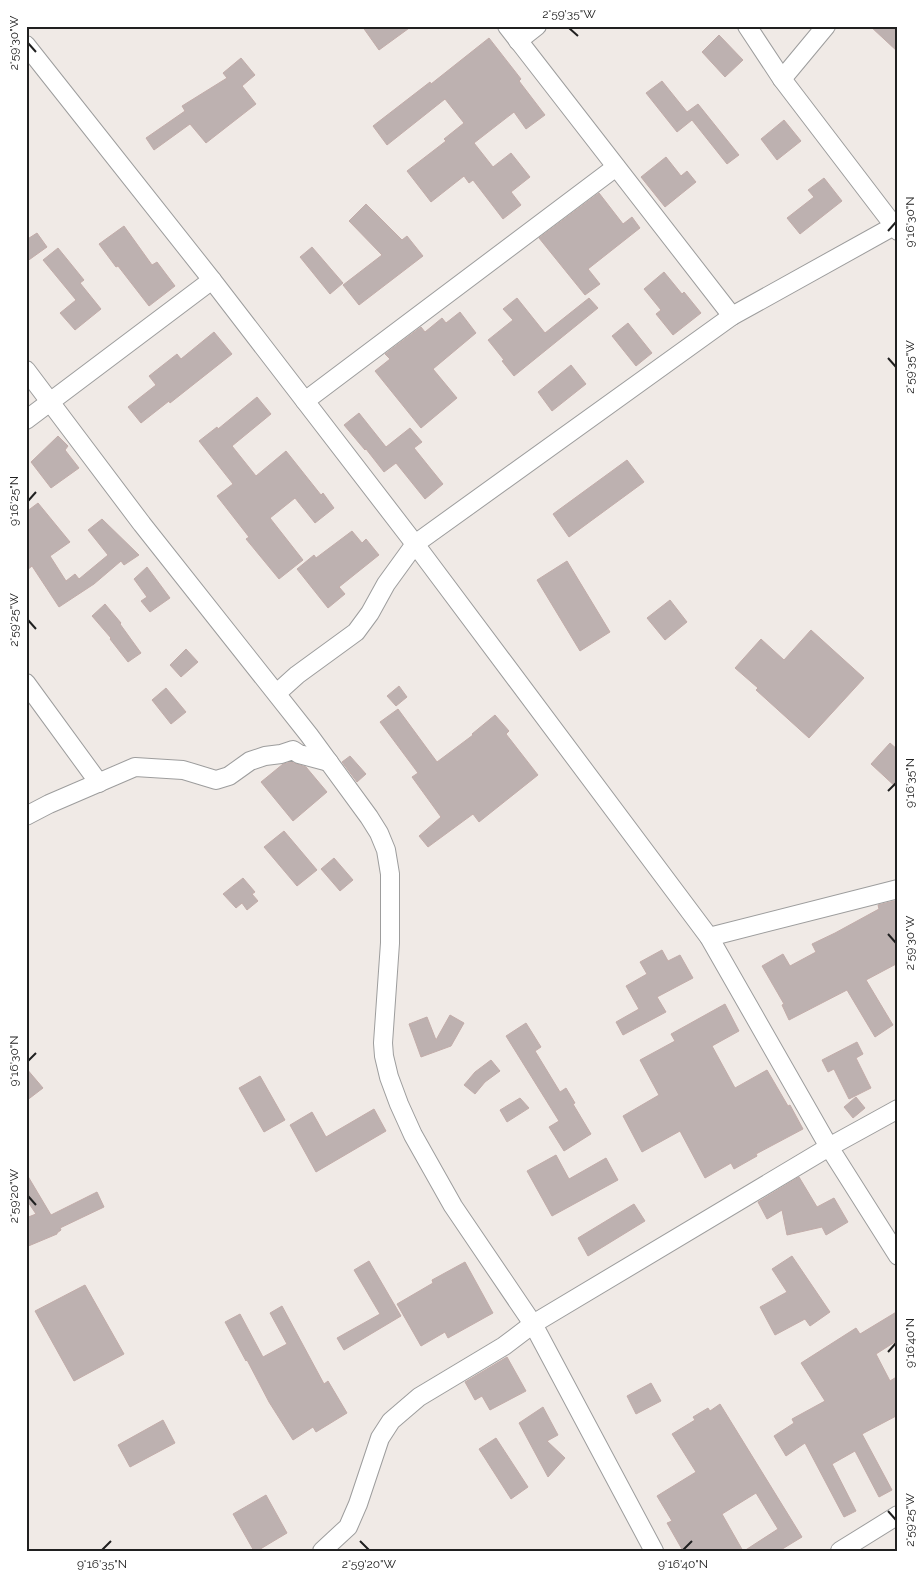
<svg xmlns="http://www.w3.org/2000/svg" width="924" height="1577" font-family="Raleway,sans-serif">
<style>
.building{fill:#bdb1b0;stroke:#c2aca9}
.lines{fill:none;stroke-linecap:round;stroke-linejoin:round}
.minor-casing{stroke:#9d9d9d;stroke-width:20}
.minor{stroke:#fff;stroke-width:18}
.ticks{fill:none;stroke:#202020;stroke-width:2}
.neatline{fill:none;stroke:#202020;stroke-width:2}
.ticks-label{font-size:12px;text-anchor:middle;fill:#202020}
</style>
<rect width="100%" height="100%" fill="#f0eae6"/>
<!-- building -->
<g class="building">
<path d="M362,26H412L379,50Z"/>
<path d="M870,26H898V52Z"/>
<path d="M719,35L743,60L725,77L702,52Z"/>
<path d="M489,38L521,79L519,81L545,115L526,129L514,112L474,143L493,167L511,153L530,177L511,192L521,205L503,219L473,180L469,183L464,176L431,202L407,171L446,141L444,139L464,123L445,99L387,145L373,126L430,82L431,84Z"/>
<path d="M241,58L255,75L242,86L256,104L206,143L190,124L154,150L146,138L185,111L182,106L227,78L223,73Z"/>
<path d="M662,81L687,112L698,104L739,155L727,164L692,120L677,132L646,93Z"/>
<path d="M784,120L801,141L777,160L761,139Z"/>
<path d="M666,157L681,176L687,171L696,182L665,207L641,177Z"/>
<path d="M824,178L842,201L800,234L787,218L814,197L808,190Z"/>
<path d="M599,193L623,224L632,217L640,228L588,269L600,284L585,295L539,238Z"/>
<path d="M366,204L402,240L407,236L423,256L359,305L343,285L382,255L349,221Z"/>
<path d="M124,226L152,265L157,262L175,286L149,306L118,266L116,267L99,244Z"/>
<path d="M37,233L47,247L26,262V240Z"/>
<path d="M312,247L343,283L330,294L300,257Z"/>
<path d="M58,248L84,280L80,283L101,309L75,330L60,313L76,300L43,260Z"/>
<path d="M664,272L682,294L684,292L701,313L673,335L656,314L661,310L644,289Z"/>
<path d="M517,298L545,333L589,298L598,308L514,376L502,361L504,360L488,340L513,320L503,309Z"/>
<path d="M460,312L476,333L433,369L457,398L421,428L375,371L390,359L385,354L421,327L425,332L442,318L446,323Z"/>
<path d="M628,323L652,353L636,366L612,336Z"/>
<path d="M214,332L232,354L170,403L169,401L141,423L128,407L156,385L149,376L177,354L181,359Z"/>
<path d="M571,365L586,384L552,411L538,392Z"/>
<path d="M257,397L271,414L232,446L256,476L286,451L321,495L323,493L334,508L315,523L295,498L270,518L303,560L279,579L246,539L249,537L217,496L233,484L199,441L217,427L218,429Z"/>
<path d="M359,413L386,447L410,428L422,442L414,448L443,484L425,499L396,463L384,472L366,449L365,450L344,425Z"/>
<path d="M58,436L68,446L65,450L79,468L51,488L31,462Z"/>
<path d="M627,460L644,482L569,537L553,514Z"/>
<path d="M38,503L70,542L50,556L66,581L75,574L79,579L108,555L88,530L102,519L139,555L124,565L121,561L94,584L59,607L32,566L26,571V512Z"/>
<path d="M352,531L362,543L366,539L379,555L339,587L345,594L328,608L297,569L314,555L316,558Z"/>
<path d="M567,561L610,632L580,651L537,580Z"/>
<path d="M147,567L170,598L150,612L141,601L147,597L134,579Z"/>
<path d="M670,600L687,622L665,640L647,618Z"/>
<path d="M105,604L121,623L120,624L141,653L128,662L110,639L111,638L92,616Z"/>
<path d="M811,630L864,678L809,738L756,690L758,688L735,668L761,639L784,660Z"/>
<path d="M186,649L198,662L181,677L170,665Z"/>
<path d="M399,686L407,697L396,706L387,696Z"/>
<path d="M166,688L186,712L171,724L152,700Z"/>
<path d="M398,709L437,762L473,735L472,734L495,715L509,731L506,734L538,775L479,822L473,814L428,847L419,836L441,817L412,777L418,773L380,722Z"/>
<path d="M890,743L898,750V789L871,764Z"/>
<path d="M350,756L366,774L357,782L342,762Z"/>
<path d="M291,762L306,767L327,792L293,821L261,782L283,764Z"/>
<path d="M284,831L317,870L297,886L264,847Z"/>
<path d="M334,858L353,880L340,891L321,869Z"/>
<path d="M243,878L255,892L252,894L258,901L247,910L242,903L236,908L223,894Z"/>
<path d="M898,900V963L866,980L893,1025L875,1037L847,990L789,1020L782,1005L784,1004L762,966L783,954L790,966L816,952L812,944L835,933L879,909L878,905Z"/>
<path d="M662,950L668,961L680,955L693,978L657,997L666,1012L623,1035L616,1022L639,1009L626,986L647,974L640,962Z"/>
<path d="M725,1004L739,1031L712,1046L735,1088L767,1070L788,1106L790,1105L803,1129L756,1154L757,1156L734,1169L731,1163L705,1178L680,1131L642,1152L623,1116L659,1095L640,1060L675,1041L671,1034Z"/>
<path d="M450,1015L464,1023L451,1046L421,1057L409,1024L427,1017L436,1040Z"/>
<path d="M526,1023L541,1047L535,1051L560,1092L566,1088L575,1103L573,1104L591,1134L564,1151L549,1127L559,1121L506,1036Z"/>
<path d="M857,1042L863,1054L856,1058L871,1088L849,1099L834,1069L828,1072L822,1060Z"/>
<path d="M491,1060L500,1071L485,1082L475,1094L464,1085L475,1072Z"/>
<path d="M26,1068L43,1088L26,1101Z"/>
<path d="M260,1076L285,1120L264,1132L239,1088Z"/>
<path d="M856,1097L865,1108L853,1118L844,1107Z"/>
<path d="M520,1098L529,1108L507,1122L500,1110Z"/>
<path d="M374,1109L386,1131L316,1172L290,1125L312,1112L326,1137Z"/>
<path d="M556,1155L569,1179L606,1158L618,1180L552,1216L527,1171Z"/>
<path d="M26,1173L51,1215L97,1192L104,1207L60,1228L61,1230L57,1233V1234L26,1247V1218L36,1214L26,1199Z"/>
<path d="M799,1177L817,1207L834,1198L848,1222L826,1235L822,1227L787,1235L782,1210L767,1219L758,1202Z"/>
<path d="M634,1204L645,1221L588,1256L578,1238Z"/>
<path d="M792,1256L830,1312L810,1326L805,1319L775,1335L760,1307L787,1292L772,1269Z"/>
<path d="M369,1261L401,1316L344,1350L337,1338L380,1314L354,1270Z"/>
<path d="M465,1262L493,1313L448,1338L445,1332L421,1346L397,1304L433,1283L432,1280Z"/>
<path d="M85,1285L124,1354L74,1381L35,1311Z"/>
<path d="M282,1306L324,1384L328,1381L347,1413L316,1432L313,1427L293,1440L269,1402L247,1360L246,1361L225,1322L240,1314L263,1357L287,1344L270,1313Z"/>
<path d="M898,1311V1340L876,1354L890,1381L898,1376V1415L862,1434L892,1490L879,1497L855,1451L832,1464L856,1511L844,1517L805,1443L786,1456L774,1436L794,1423L792,1419L825,1401L801,1363L856,1328L860,1334Z"/>
<path d="M507,1357L526,1391L490,1410L482,1396L475,1400L465,1382Z"/>
<path d="M651,1383L661,1401L636,1414L627,1396Z"/>
<path d="M720,1404L802,1537L779,1551H744L778,1529L756,1493L722,1514L743,1551H683L667,1523L672,1521L657,1496L696,1472L672,1434L695,1420L693,1417L708,1408L710,1411Z"/>
<path d="M543,1407L558,1435L547,1441L565,1458L548,1477L519,1423Z"/>
<path d="M163,1420L175,1443L130,1467L118,1445Z"/>
<path d="M496,1438L528,1487L511,1499L479,1449Z"/>
<path d="M266,1495L287,1533L257,1551H254L233,1514Z"/>
</g>
<g class="lines">
<defs>
<g id="minor">
<path d="M507,26L732,316"/>
<path d="M747,26L782,79L898,231"/>
<path d="M518,41L537,26"/>
<path d="M26,45L212,280L415,544L709,937L829,1147L898,1256"/>
<path d="M782,79L826,26"/>
<path d="M26,370L142,524L309,735L369,817L379,833L386,850L390,874V943L383,1043L384,1056L389,1077L399,1104L413,1135L453,1206L533,1324L654,1551"/>
<path d="M305,401L616,167"/>
<path d="M26,420L212,280"/>
<path d="M26,683L99,783"/>
<path d="M277,693L297,675L356,632L370,613L386,584L415,544L732,316L894,226"/>
<path d="M26,816L49,804L135,767L183,770L216,780L229,776L250,761L265,756L281,754L293,750L299,754L329,762"/>
<path d="M709,937L898,889"/>
<path d="M322,1551L348,1527L358,1504L380,1438L391,1421L419,1397L504,1346L533,1324L829,1147L898,1109"/>
<path d="M840,1551L898,1515"/>
</g>
</defs>
<!-- minor casing -->
<use href="#minor" class="minor-casing"/>
<!-- minor -->
<use href="#minor" class="minor"/>
</g>
<!-- ticks -->
<path class="ticks" d="M569,28L578,36M28,43L36,52M888,231L896,222M888,358L896,367M28,501L36,492M28,620L36,629M888,791L896,783M888,934L896,943M28,1061L36,1053M28,1196L36,1205M888,1352L896,1343M888,1511L896,1520M360,1541L369,1550M102,1550L111,1541M683,1550L692,1541"/>
<!-- border -->
<rect width="924" height="1577" fill="none" stroke="#ffffff" stroke-width="55"/>
<rect x="28" y="28" width="868" height="1522" class="neatline"/>
<g class="ticks-label">
<text x="569" y="18">2°59'35"W</text>
<text transform="translate(14 43) rotate(-90)" y="4">2°59'30"W</text>
<text transform="translate(910 222) rotate(-90)" y="4">9°16'30"N</text>
<text transform="translate(910 367) rotate(-90)" y="4">2°59'35"W</text>
<text transform="translate(14 501) rotate(-90)" y="4">9°16'25"N</text>
<text transform="translate(14 620) rotate(-90)" y="4">2°59'25"W</text>
<text transform="translate(910 783) rotate(-90)" y="4">9°16'35"N</text>
<text transform="translate(910 943) rotate(-90)" y="4">2°59'30"W</text>
<text transform="translate(14 1061) rotate(-90)" y="4">9°16'30"N</text>
<text transform="translate(14 1196) rotate(-90)" y="4">2°59'20"W</text>
<text transform="translate(910 1343) rotate(-90)" y="4">9°16'40"N</text>
<text transform="translate(910 1520) rotate(-90)" y="4">2°59'25"W</text>
<text x="102" y="1568">9°16'35"N</text>
<text x="369" y="1568">2°59'20"W</text>
<text x="683" y="1568">9°16'40"N</text>
</g>
</svg>
